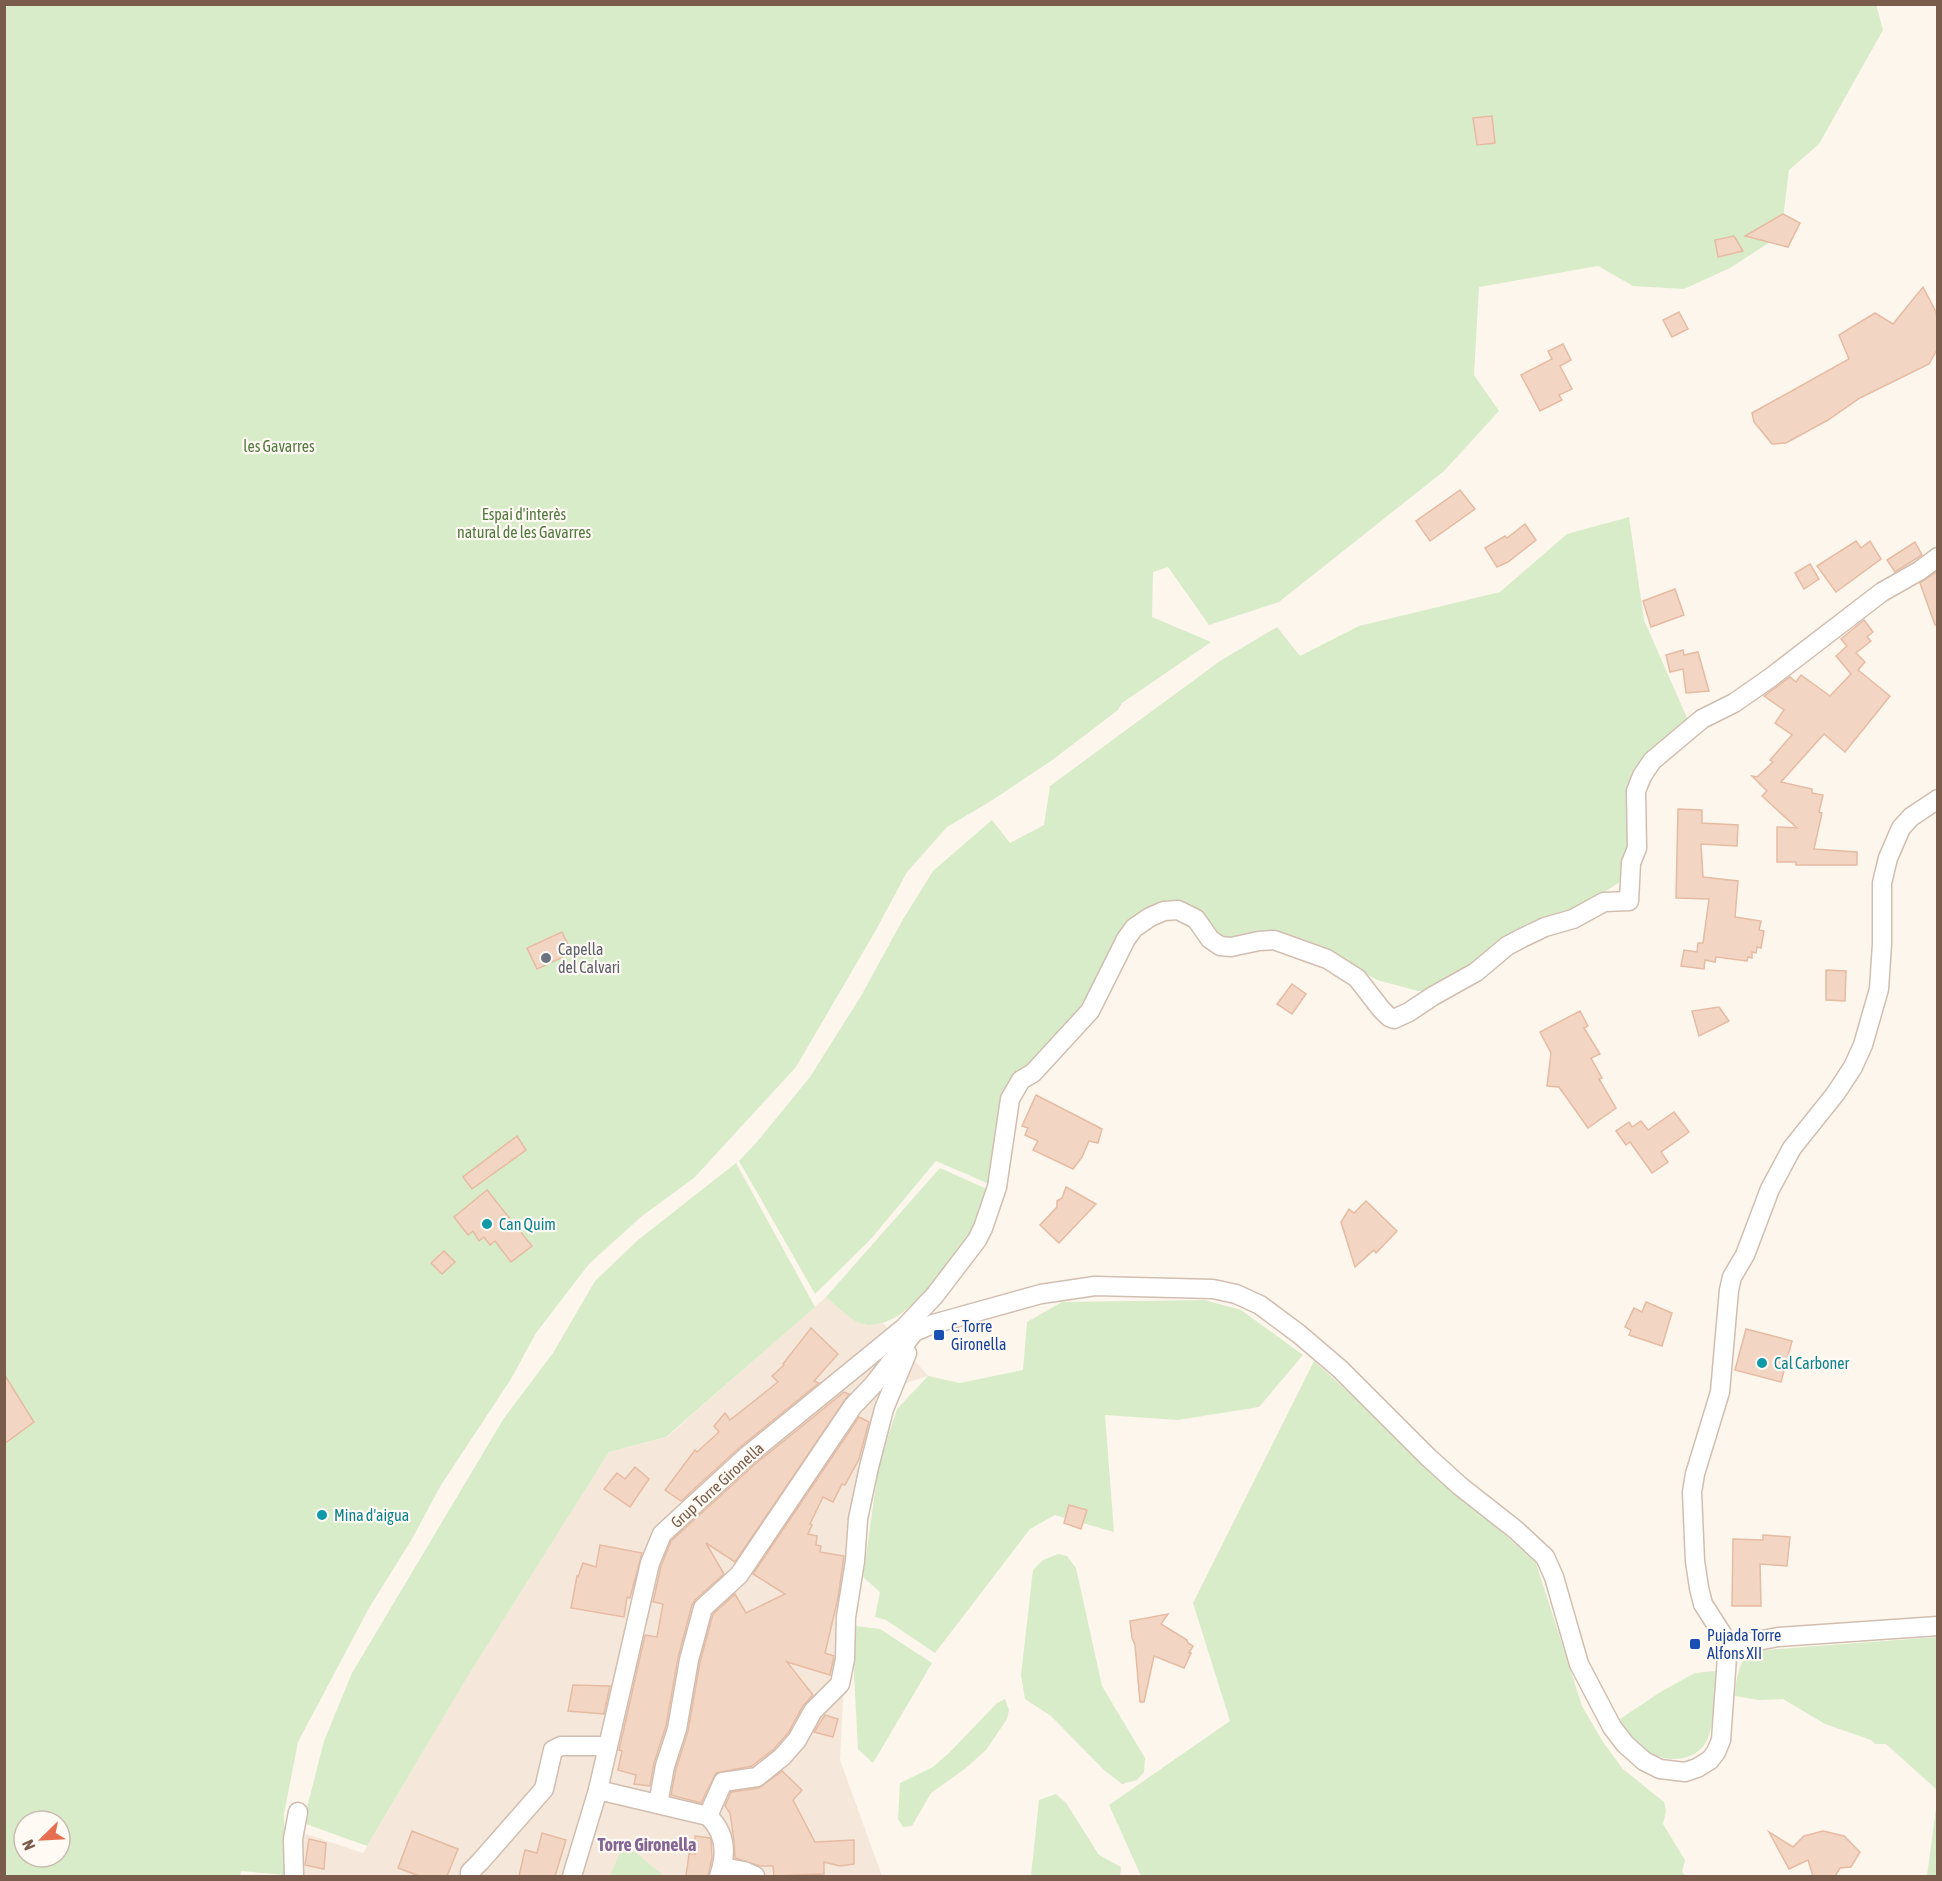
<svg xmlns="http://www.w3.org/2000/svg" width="1942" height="1881" font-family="'Asap Condensed',sans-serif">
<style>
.residential{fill:#f5e8da}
.green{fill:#d8ecc9;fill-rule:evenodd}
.building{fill:#f3d5c3;stroke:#e6bba3;stroke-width:1.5}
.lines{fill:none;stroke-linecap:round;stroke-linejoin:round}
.minor-casing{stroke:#d1beb0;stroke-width:21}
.minor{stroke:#fff;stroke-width:18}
.worship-dot{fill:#6b7280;stroke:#fffaf3;stroke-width:2}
.culture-dot{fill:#0f9aa8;stroke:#fffaf3;stroke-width:2}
.transit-dot{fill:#1a4fb4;stroke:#fffaf3;stroke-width:2}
.labels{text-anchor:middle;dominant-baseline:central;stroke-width:4.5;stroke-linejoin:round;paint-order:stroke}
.park-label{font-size:16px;fill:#537a41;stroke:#fffaf3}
.worship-label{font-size:16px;fill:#5b616d;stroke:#fffaf3;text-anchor:start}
.culture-label{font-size:16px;fill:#0d838f;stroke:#fffaf3;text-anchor:start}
.transit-label{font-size:16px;fill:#164399;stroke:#fffaf3;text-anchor:start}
.street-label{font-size:16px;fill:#7a5c4d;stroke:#fffaf3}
.neighbourhood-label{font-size:18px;font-weight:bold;fill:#846695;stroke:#fffaf3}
</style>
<rect width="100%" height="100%" fill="#fdf6ec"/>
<!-- residential -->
<path class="residential" d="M826,1297L848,1316L865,1325L883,1323L928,1376L887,1389L852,1521L840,1760L882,1876H302L303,1833L363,1853L468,1676L609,1452L667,1437Z"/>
<!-- green -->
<g class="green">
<path d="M1876,4L1883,30L1819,144L1789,170L1781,235L1730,268L1684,289L1633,286L1598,266L1479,287L1474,375L1499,411L1444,471L1279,602L1209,625L1168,567L1153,572L1152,617L1211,642L1122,703L1118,710L1051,761L991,801L947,827L907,872L876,930L796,1067L694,1178L642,1216L589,1264L536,1333L511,1379L441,1485L412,1539L369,1608L298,1742L284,1814L286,1875L241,1871L240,1876H5L4,5ZM24,1821H60V1857H24Z"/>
<path d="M1629,517L1644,620L1688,720L1643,763L1626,874L1620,882L1603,893L1429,991H1418L1377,980L1312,943L1283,934L1239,940L1220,938L1203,920L1139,916L1087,1008L1036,1065L1002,1094L989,1184L936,1161L870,1240L815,1294L739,1161L756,1143L810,1077L861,996L902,921L933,871L992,820L1010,843L1044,825L1050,786L1220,661L1277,627L1300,656L1359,626L1500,592L1567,534Z"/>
<path d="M736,1163L815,1307L666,1437L609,1452L468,1676L367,1846L303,1823L324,1741L352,1673L504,1418L553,1353L595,1281L638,1240Z"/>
<path d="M940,1168L989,1190C983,1209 977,1228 965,1245C953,1264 920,1299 902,1313C893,1320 880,1325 868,1325C853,1324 837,1306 826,1297Z"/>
<path d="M1205,1300L1241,1310L1303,1355L1259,1407L1178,1420L1105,1415L1114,1532L1055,1515L1030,1529L935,1653L886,1620L875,1617L880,1592L863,1577L879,1464L897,1409L928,1376L960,1383L1023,1370L1027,1322L1062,1302Z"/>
<path d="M1314,1361L1536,1563L1582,1706L1603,1742L1623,1769L1664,1802L1666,1811L1663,1824L1685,1860L1682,1872L1686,1876H1141L1109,1805L1230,1721L1193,1603Z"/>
<path d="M1058,1554L1067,1556L1076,1568L1102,1686L1145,1758L1144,1772L1137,1780L1122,1784L1104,1770L1051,1716L1025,1699L1021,1675L1033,1570L1043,1560Z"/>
<path d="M855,1626L880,1629L932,1663L873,1763L858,1749L854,1675Z"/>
<path d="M1937,1637V1790L1886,1744H1875L1871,1740L1825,1724L1783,1699L1759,1700L1735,1696C1736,1684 1737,1663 1749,1655C1753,1653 1759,1652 1763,1650Z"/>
<path d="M1716,1671C1714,1689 1715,1729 1705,1744C1690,1765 1661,1761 1642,1749C1633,1743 1626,1728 1620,1719L1662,1691L1695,1673Z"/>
<path d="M1005,1699L1009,1710L1007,1719L986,1750L966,1768L931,1793L912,1826L903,1827L898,1819L900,1783L933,1767L950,1752L997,1703Z"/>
<path d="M1056,1794L1066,1803L1099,1855L1121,1867L1120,1876H1031L1039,1800Z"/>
<path d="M1937,1801V1876H1927Z"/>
<path d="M624,1843L664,1876H610Z"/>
</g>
<!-- building -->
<g class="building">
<path d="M1492,116L1495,143L1477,145L1473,118Z"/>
<path d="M1783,214L1800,223L1788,247L1745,236Z"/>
<path d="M1734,236L1743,251L1718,257L1715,240Z"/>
<path d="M1923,287L1936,312L1938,325V348L1929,364L1860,398L1828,420L1786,443L1772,444L1754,422L1752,413L1849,359L1839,335L1875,313L1893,324Z"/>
<path d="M1679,312L1688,329L1672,337L1663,320Z"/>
<path d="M1563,344L1571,360L1560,366L1572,389L1559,395L1562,400L1540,411L1521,375L1552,359L1548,351Z"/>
<path d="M1460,490L1475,509L1430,541L1416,521Z"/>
<path d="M1525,524L1536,540L1508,562L1497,567L1485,548L1505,536L1507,538Z"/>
<path d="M1856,541L1861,548L1870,541L1881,559L1836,592L1817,566Z"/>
<path d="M1915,542L1922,555L1895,572L1887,560Z"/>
<path d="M1810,564L1819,579L1804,589L1795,573Z"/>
<path d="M1938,571V624L1935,625L1920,583Z"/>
<path d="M1675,589L1684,615L1651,627L1643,601Z"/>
<path d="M1864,620L1873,632L1867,637L1871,641L1856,653L1865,662L1858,670L1890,696L1845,752L1824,734L1781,782L1812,789V793L1823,795L1819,812L1822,813L1814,849L1857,852V865H1796V862H1777V827L1797,828L1762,796L1767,791L1752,776L1757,777L1773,762L1770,760L1792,735L1775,723L1784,710L1764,696L1790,677L1796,682L1801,675L1830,696L1851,674L1836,656L1847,646L1841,639Z"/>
<path d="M1683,650L1684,655L1698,652L1709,691L1686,693L1683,669L1670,672L1666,655Z"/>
<path d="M1678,809L1702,810V823L1738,825L1737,846L1701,844L1703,877L1738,881L1735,917L1761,921L1759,930L1764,931L1761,948L1757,947L1756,953L1752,952V958L1748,957L1747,961L1716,957L1715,962L1705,960L1704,969L1681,966L1684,950L1697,952L1698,943H1703L1709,899L1676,898Z"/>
<path d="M562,932L572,953L537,969L527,948Z"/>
<path d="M1826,970L1846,971L1845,1001L1826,1000Z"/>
<path d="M1292,984L1306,994L1292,1014L1277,1004Z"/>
<path d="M1719,1007L1729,1021L1699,1036L1692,1011Z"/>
<path d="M1580,1011L1588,1026L1584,1028L1600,1054L1591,1058L1602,1078L1599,1079L1616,1108L1588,1128L1559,1087L1547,1086L1551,1053L1540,1032Z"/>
<path d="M1036,1095L1102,1129L1098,1143L1089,1141L1082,1157L1073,1169L1033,1150L1038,1141L1025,1135L1028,1128L1022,1126Z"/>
<path d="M1674,1112L1689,1132L1661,1152L1668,1162L1652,1173L1630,1142L1626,1145L1616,1131L1629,1122L1632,1127L1641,1121L1648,1130Z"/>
<path d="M517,1136L526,1150L472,1189L463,1177Z"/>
<path d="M1066,1187L1096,1204L1059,1243L1040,1225L1057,1207V1201L1062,1198Z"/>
<path d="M487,1190L532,1246L511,1262L495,1241L490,1245L484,1237L479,1241L473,1231L468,1235L454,1217Z"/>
<path d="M1366,1201L1397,1231L1376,1253L1374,1250L1355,1267L1341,1222L1349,1209L1354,1213Z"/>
<path d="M444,1251L455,1262L442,1274L431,1263Z"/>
<path d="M1646,1302L1672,1313L1662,1346L1629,1335L1631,1330L1625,1327L1634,1308L1642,1312Z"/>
<path d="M811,1328L838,1354L814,1381L819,1383L739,1448L681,1501L665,1490L695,1450L697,1452L719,1432L714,1426L725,1413L730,1420L778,1382L772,1376L784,1365L783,1364Z"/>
<path d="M1746,1329L1792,1341L1781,1382L1735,1370Z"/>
<path d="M4,1374L34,1422L4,1444Z"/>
<path d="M844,1392L849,1394L735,1562L706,1543L724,1574L695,1600L692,1605L678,1658L666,1726L654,1763L650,1786L634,1784L636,1775L618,1770L622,1751L619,1750L645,1635L657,1637L663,1604L653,1602L661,1566L671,1541L754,1465Z"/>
<path d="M859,1417L869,1422L859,1459L845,1485L842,1484L833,1502L823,1497L810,1524L812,1525L808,1534L817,1536L816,1545L821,1546L820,1552L844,1556L838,1598L825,1653L834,1656L830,1675L787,1662L813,1695L803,1706L788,1733L774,1749L752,1766L716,1773L701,1803L671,1795L676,1769L688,1731L700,1662L713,1614L735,1594L746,1613L785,1594L753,1574Z"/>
<path d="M635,1467L649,1479L630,1507L604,1489L617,1473L625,1479Z"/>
<path d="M1069,1505L1087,1510L1081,1529L1064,1523Z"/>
<path d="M1763,1535L1790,1537L1787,1566L1760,1564L1761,1606H1732L1733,1539L1763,1540Z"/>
<path d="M600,1545L642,1553L630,1598L627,1597L624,1617L571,1608L577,1576L578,1577L583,1563L596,1567Z"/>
<path d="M1168,1614L1161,1624L1187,1640L1188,1643L1193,1646L1189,1653H1191L1184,1668L1154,1656L1144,1702H1140L1135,1645L1132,1638L1130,1621Z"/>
<path d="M573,1685L610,1686L604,1714L568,1711Z"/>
<path d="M825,1715L838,1719L833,1737L814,1732Z"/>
<path d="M782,1771L802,1790L793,1800L815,1842L854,1840V1864L840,1866L824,1862V1874L774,1876L773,1866H760L735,1858L734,1841L730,1813L725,1806L731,1792L759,1788Z"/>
<path d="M412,1831L458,1849L447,1876H419L398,1868Z"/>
<path d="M1823,1831L1844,1836L1860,1852L1851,1867L1840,1868L1835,1876H1813L1808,1860L1789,1869L1769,1832L1793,1847L1804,1836Z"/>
<path d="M542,1833L566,1840L555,1876H519L525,1850L537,1853Z"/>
<path d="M695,1836L710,1838L711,1840L712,1858L708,1876H686L689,1854H695Z"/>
<path d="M309,1839L326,1843L324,1869L305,1865Z"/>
</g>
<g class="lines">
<defs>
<g id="minor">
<path d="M1728,1654L1752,1642L1778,1637L1938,1626"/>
<path d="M598,1790L708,1816C726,1833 727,1854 719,1876"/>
<path d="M658,1804L665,1766L677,1729L689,1660L703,1608L739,1575L853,1406L874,1384L914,1332L933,1324L1041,1294L1095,1286L1213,1289L1236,1294L1260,1305L1299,1334L1340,1369L1428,1457L1460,1486L1516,1530L1545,1557L1554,1577L1579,1664L1612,1727L1625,1744L1644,1761L1660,1769L1685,1772L1697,1768L1710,1760L1716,1752L1721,1740L1728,1643L1703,1604L1699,1588L1695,1561L1692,1492L1695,1474L1720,1392L1729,1290L1732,1277L1745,1255L1770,1189L1792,1148L1836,1093L1853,1067L1863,1045L1879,989L1882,944V883L1888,858L1901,828L1911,817L1938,799"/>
<path d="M708,1816L723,1782L757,1777L782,1757L797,1740L813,1711L840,1684L845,1659L846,1617L855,1561L858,1519L869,1467L884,1409L907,1353"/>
<path d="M722,1867L744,1871L755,1876"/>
<path d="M294,1876L293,1839L298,1812"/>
<path d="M470,1876V1872L480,1862L544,1789L553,1750L561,1746H608"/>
<path d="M572,1876L598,1790L650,1563L662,1534L686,1512L747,1456L905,1327L935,1295L977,1240L983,1228L997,1187L1010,1099L1021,1080L1033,1073L1090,1011L1126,939L1134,928L1150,917L1164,911L1178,910L1196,919L1210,939L1220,946L1231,947L1259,941L1274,940L1327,959L1357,978L1381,1009L1389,1017L1394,1019L1409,1012L1433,996L1476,972L1507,946L1522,938L1545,927L1573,919L1604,902L1629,901L1631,863L1637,848L1636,791L1642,776L1652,761L1702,719L1734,703L1770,678L1882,592L1919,571L1938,557"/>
</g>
</defs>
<!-- minor casing -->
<use href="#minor" class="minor-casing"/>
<!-- minor -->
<use href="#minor" class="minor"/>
</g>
<!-- markers -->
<circle class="worship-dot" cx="546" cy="958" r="6"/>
<g class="culture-dot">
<circle cx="487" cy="1224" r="6"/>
<circle cx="1762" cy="1363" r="6"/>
<circle cx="322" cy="1515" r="6"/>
</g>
<g class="transit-dot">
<rect x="933" y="1329" width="12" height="12" rx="3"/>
<rect x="1689" y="1638" width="12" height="12" rx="3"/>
</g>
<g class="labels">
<!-- park labels -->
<g class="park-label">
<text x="279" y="446">les Gavarres</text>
<text x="524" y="514">Espai d'interès<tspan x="524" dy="18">natural de les Gavarres</tspan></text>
</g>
<!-- worship labels -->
<g class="worship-label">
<text x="558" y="949">Capella<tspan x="558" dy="18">del Calvari</tspan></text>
</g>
<!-- culture labels -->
<g class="culture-label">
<text x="499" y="1224">Can Quim</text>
<text x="1774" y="1363">Cal Carboner</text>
<text x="334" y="1515">Mina d'aigua</text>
</g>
<!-- transit labels -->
<g class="transit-label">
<text x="951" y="1326">c. Torre<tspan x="951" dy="18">Gironella</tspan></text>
<text x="1707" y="1635">Pujada Torre<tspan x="1707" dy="18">Alfons XII</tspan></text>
</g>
<!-- street labels -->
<g class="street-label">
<text transform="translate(717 1485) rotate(-42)">Grup Torre Gironella</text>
</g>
<!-- neighbourhood labels -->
<g class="neighbourhood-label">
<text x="647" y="1844">Torre Gironella</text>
</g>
</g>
<!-- border -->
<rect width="1942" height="1881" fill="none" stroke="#7a5c4d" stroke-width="12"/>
<!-- north arrow -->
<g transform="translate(42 1839) rotate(246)"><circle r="28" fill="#fffaf3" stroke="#cabbb1" stroke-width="1.5"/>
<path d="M0-4.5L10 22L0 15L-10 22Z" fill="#e76f51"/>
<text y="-9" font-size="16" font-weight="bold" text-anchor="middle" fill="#7a5c4d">N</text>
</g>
</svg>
